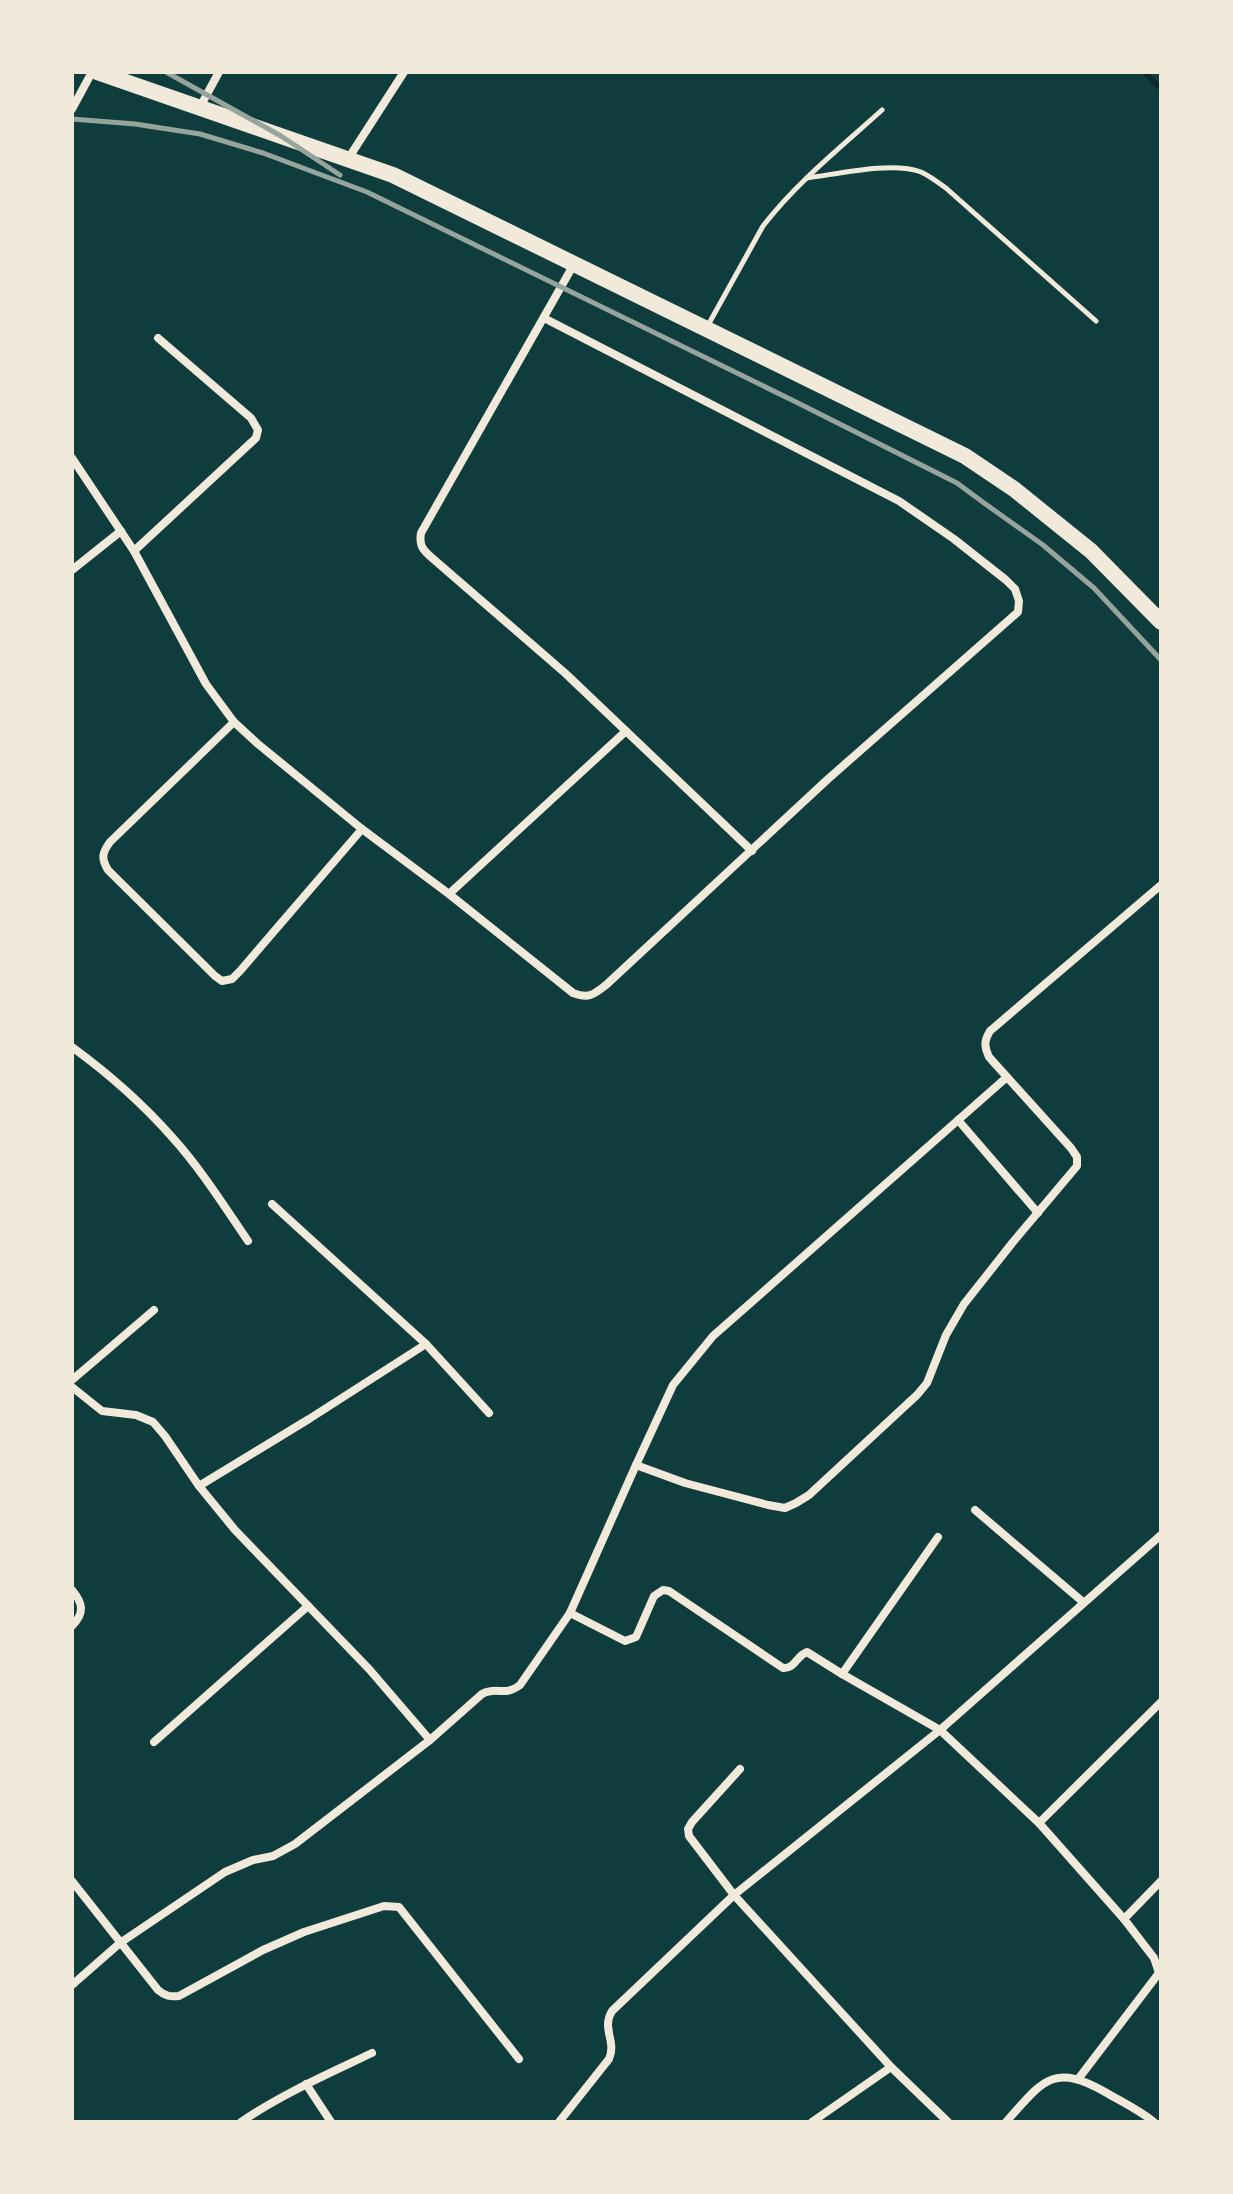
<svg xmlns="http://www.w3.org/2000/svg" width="1233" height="2194" font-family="'Space Grotesk',sans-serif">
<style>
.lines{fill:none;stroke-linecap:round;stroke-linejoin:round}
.stream{stroke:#0a2a2b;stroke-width:5}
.service{stroke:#f1e9da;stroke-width:5}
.minor{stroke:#f1e9da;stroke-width:8}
.trunk{stroke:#f1e9da;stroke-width:16}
.rail{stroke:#97a49c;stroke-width:5}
</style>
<rect width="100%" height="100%" fill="#0f3d3e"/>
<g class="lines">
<!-- stream -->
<path class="stream" d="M1144,72L1161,89"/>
<!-- service -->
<g class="service">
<path d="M807,178C838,174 892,161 921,172C930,176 939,183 947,189L1096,321"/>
<path d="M707,327L763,226C797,182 841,147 882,110"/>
</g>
<!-- minor -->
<g class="minor">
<path d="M200,107L219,72"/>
<path d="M72,109L92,72"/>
<path d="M348,159L404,72"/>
<path d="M574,264L421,533C419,545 422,549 431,557L565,673L752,851"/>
<path d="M72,458L134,551L206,684L234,722L258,744L362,829L449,894L573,993C589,999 593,995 606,985L828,779L1018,612L1019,601L1015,589L1006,580L954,539L899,501L544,318"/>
<path d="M134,551L256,438L258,430L251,418L158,338"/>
<path d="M72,570L121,531"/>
<path d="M234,722L110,842C102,853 101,858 108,870L215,976L222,981L232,979L240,971L362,829"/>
<path d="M449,894L626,731"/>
<path d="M72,1047C109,1074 142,1103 172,1137C201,1169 224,1206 248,1241"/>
<path d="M958,1120L1038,1213"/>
<path d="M272,1204L426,1344L489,1413"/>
<path d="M72,1380L154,1310"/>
<path d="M72,1387L102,1411L136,1415L153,1422L165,1436L199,1486L235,1530L369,1669L430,1740"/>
<path d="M636,1465L673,1385L713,1336L1007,1077"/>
<path d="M199,1486L309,1419L426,1344"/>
<path d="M975,1510L1083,1602"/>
<path d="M72,1590C83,1603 85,1613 72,1626"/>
<path d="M570,1613L625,1641L636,1637L654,1596L663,1590L669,1591L783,1668C795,1669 796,1656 807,1652L842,1674L938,1537"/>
<path d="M842,1674L940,1730L1039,1823L1124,1919"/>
<path d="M154,1742L308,1606"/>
<path d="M740,1769L692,1822L688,1829L689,1836L734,1895L891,2067L948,2122"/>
<path d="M1039,1823L1161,1702"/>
<path d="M72,1881L158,1990C165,1996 170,1997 179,1996L263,1950L304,1932L384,1906L399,1907L519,2059"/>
<path d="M72,1985L120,1943L225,1872L253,1860L273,1856L295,1844L430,1740L482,1694C496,1686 505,1697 520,1685L570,1613L636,1465L685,1483L768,1505L785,1508L796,1503L809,1495L917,1395L927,1383L946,1335L964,1304L1013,1242L1077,1166V1157L1071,1148L989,1057C984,1046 984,1041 990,1031L1161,885"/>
<path d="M1079,2078L1159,1973L1154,1958L1124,1919L1161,1881"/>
<path d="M306,2084L331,2122"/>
<path d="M241,2122C282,2094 328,2074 372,2053"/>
<path d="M559,2122L609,2059C617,2041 601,2029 612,2011L734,1895L940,1730L1161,1535"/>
<path d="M812,2122L891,2067"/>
<path d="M1006,2122C1042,2082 1052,2062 1105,2092C1122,2102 1139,2110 1154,2122"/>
</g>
<!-- trunk -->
<path class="trunk" d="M97,72L393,175L965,456L1014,489L1091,551L1161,622"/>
<!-- rail -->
<g class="rail">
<path d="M166,72L281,136L340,175"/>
<path d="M72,119L135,124L200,134L263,153L367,192L796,402L957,483L984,503L1043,545L1094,588L1161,660"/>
</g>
</g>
<!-- border -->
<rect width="1233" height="2194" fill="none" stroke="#f1e9da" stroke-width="148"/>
</svg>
